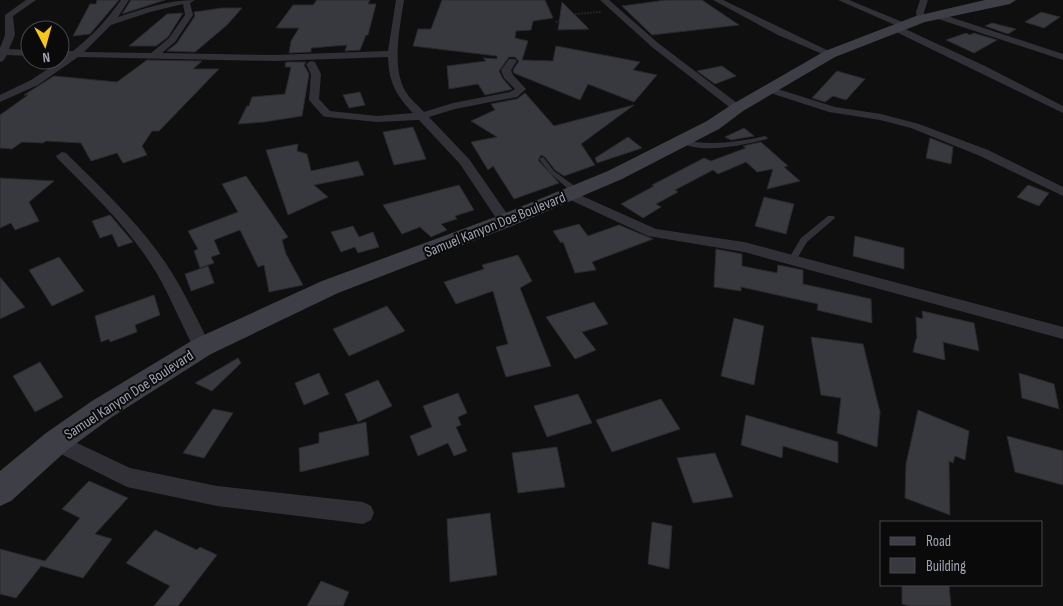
<svg xmlns="http://www.w3.org/2000/svg" width="1063" height="606" font-family="'Sofia Sans Condensed',sans-serif">
<style>
.building{fill:#38393e;stroke:#29292d}
.lines{fill:none;stroke-linecap:round;stroke-linejoin:round}
.path{stroke:#36373d;stroke-width:2;stroke-dasharray:1 2;stroke-linecap:butt}
.lane{fill:#303036;fill-rule:evenodd}
.street{fill:#303036;fill-rule:evenodd}
.secondary{fill:#3e3f46;fill-rule:evenodd}
.labels{text-anchor:middle;dominant-baseline:central;stroke-width:4;stroke-linejoin:round;paint-order:stroke}
.street-label{font-size:15px;fill:#9fa3b2;stroke:#0a0a0b}
</style>
<rect width="100%" height="100%" fill="#0f0f10"/>
<!-- building -->
<g class="building">
<path d="M97,0H119L90,34L73,36L90,4H96Z"/>
<path d="M131,0H165L122,14Z"/>
<path d="M317,0H370L368,4H376L368,35H366L360,50L345,51L347,45L311,48V52L289,53L291,41L299,28H276L293,5H313Z"/>
<path d="M442,0H545L553,18L533,21L531,30L516,31L515,38L528,41L522,60L553,61L556,46L640,62L633,70L657,75L634,102L588,84L580,100L514,73L513,70L519,61L515,57H509L499,71L503,79L512,89L509,90L485,95L478,84L449,89L447,66L486,61L483,58L497,59V56L413,46L418,29H431Z"/>
<path d="M666,0H702L739,25L652,35L622,6Z"/>
<path d="M562,2L589,29L558,30Z"/>
<path d="M222,8H242L227,25L195,52L167,51L177,43L195,16L194,12Z"/>
<path d="M1041,12L1060,17L1044,28L1025,22Z"/>
<path d="M183,13L168,37L156,46H129L167,14Z"/>
<path d="M992,23L1016,29L1008,34L985,26Z"/>
<path d="M966,33L970,35L974,33L997,40L974,53L946,40Z"/>
<path d="M147,60L202,61L193,69H219L159,131H152L142,146L147,155L123,163L117,153L91,161L81,143L46,141L43,143L22,142L12,149L0,148V115L28,95H24L54,76L117,82Z"/>
<path d="M286,62H306L304,65L309,74L302,116L264,122L238,124L247,106H249L252,97L285,94L291,67H285Z"/>
<path d="M722,66L736,76L715,84L697,71Z"/>
<path d="M837,71L865,79L846,100L833,96L825,102L812,98Z"/>
<path d="M360,92L365,105L349,108L343,95Z"/>
<path d="M525,93L554,126L634,105L581,144L595,165L564,176L555,170L545,157L541,155L538,160L559,183L514,199L493,166L488,170L471,142L497,137L471,121L495,110L491,104L517,99Z"/>
<path d="M413,127L426,159L394,165L383,132Z"/>
<path d="M744,128L754,136L731,140L725,137Z"/>
<path d="M628,137L642,148L597,163L595,158Z"/>
<path d="M930,138L953,147L951,164L926,158Z"/>
<path d="M761,142L788,166L784,167L800,181L767,189L773,169L757,172L746,162L718,174L713,170L675,190L678,192L656,204L661,207L643,218L621,204L654,186L652,185L704,158L711,161L746,148L743,146Z"/>
<path d="M298,144L297,151L307,154L311,171L358,161L364,175L314,185L328,197L288,215L266,150Z"/>
<path d="M246,176L288,237L282,240L286,254L303,285L269,292L264,265L258,267L240,230L214,240L220,254L211,257L214,263L200,268L194,251L198,249L188,231L238,212L222,184Z"/>
<path d="M0,178L54,181L29,202L39,221L15,230L11,223L0,228Z"/>
<path d="M459,185L474,210L455,216L457,219L441,224L447,230L431,237L420,227L402,234L383,205Z"/>
<path d="M1028,185L1049,193L1039,206L1017,197Z"/>
<path d="M764,197L794,204L786,234L755,226Z"/>
<path d="M110,215L121,228L133,242L118,247L112,234L100,238L92,221Z"/>
<path d="M579,224L588,236L619,225L653,239L592,262L596,270L575,273L563,242L561,243L553,231Z"/>
<path d="M353,226L359,237L373,232L379,247L358,253L355,247L341,252L331,232Z"/>
<path d="M855,236L904,248V269L853,256Z"/>
<path d="M716,249L742,254V266L777,273L778,265L803,270V284L871,299L872,323L817,310L818,304L741,287V291L714,287Z"/>
<path d="M518,255L532,281L520,288L551,366L506,377L496,347L508,344L493,291L456,304L444,282L484,269L482,265Z"/>
<path d="M59,257L84,291L52,306L29,270Z"/>
<path d="M208,266L214,283L191,291L185,274Z"/>
<path d="M0,277L25,307L0,319Z"/>
<path d="M154,295L160,315L135,325L137,332L110,342L109,339L101,342L95,316Z"/>
<path d="M594,302L608,324L582,332L596,350L575,359L546,317Z"/>
<path d="M387,306L405,331L349,356L333,329Z"/>
<path d="M922,311L974,323L979,351L943,342L945,360L913,352L916,339H917L916,317L923,319Z"/>
<path d="M734,318L764,326L754,385L721,376Z"/>
<path d="M811,337L863,344L880,412L877,447L837,433L841,398L821,395Z"/>
<path d="M238,358L241,363L212,391L195,383Z"/>
<path d="M40,362L63,397L35,412L13,376Z"/>
<path d="M319,373L329,394L304,405L295,383Z"/>
<path d="M1019,373L1054,384L1059,409L1022,398Z"/>
<path d="M378,380L392,406L358,422L345,394Z"/>
<path d="M458,393L467,413L458,417L461,425L456,427L467,451L454,456L448,443L418,456L410,436L432,427L423,406Z"/>
<path d="M578,394L592,423L547,437L534,406Z"/>
<path d="M661,399L680,429L612,452L596,420Z"/>
<path d="M213,409L233,413L204,458L183,453Z"/>
<path d="M918,410L969,431L965,460L955,456L953,463L949,461L950,515L905,498L906,464Z"/>
<path d="M746,415L838,442V463L783,446L782,458L741,445Z"/>
<path d="M366,422L369,455L300,472L299,448L319,443V433Z"/>
<path d="M1007,436L1063,451V485L1015,472Z"/>
<path d="M557,447L565,487L518,493L512,453Z"/>
<path d="M715,453L733,497L693,503L677,458Z"/>
<path d="M89,481L128,498L95,534L112,539L83,578L41,566L16,598L0,594V549L45,561L80,518L62,509Z"/>
<path d="M490,513L497,575L450,582L447,519Z"/>
<path d="M652,522L672,526L669,569L648,564Z"/>
<path d="M155,530L197,550L200,547L217,555L178,606H154L170,586L126,563Z"/>
<path d="M321,581L349,592L343,606H307Z"/>
<path d="M902,585H949L951,606H909L902,604Z"/>
</g>
<g class="lines">
<!-- path -->
<path class="path" d="M556,22L576,14L601,12"/>
<!-- lane -->
<g class="lane">
<path d="M765,136L768,138L767,139C744,145 701,155 680,142L683,140C712,146 737,142 765,136Z"/>
<path d="M542,157L544,158L554,171L580,190V194H574L550,173L539,159Z"/>
<path d="M828,216H834L835,218L807,242L795,262H789L788,260L801,238Z"/>
</g>
<!-- street -->
<g class="street">
<path d="M26,0H36L13,16L15,35L9,49L30,50V56L7,55L3,61L0,62V48L5,35V15Z"/>
<path d="M121,0H129L118,17C143,9 168,0 195,0L190,3L193,15L175,42L162,53L274,55L388,51L396,0H404C400,26 390,72 408,95C412,101 419,106 424,112L453,103L510,92L515,89L504,78L501,70L509,59H515L517,61L511,70L513,75L526,89L517,97L455,109L429,117L469,159L512,221L510,224H500L460,164L419,120L377,122L327,117L323,116L309,100L311,74L306,64L311,61L315,62L321,74L319,99L330,111L377,116L413,113C396,95 389,83 388,57L274,61L78,57L38,85L0,102V95L31,80L66,57H60V51H73C92,36 107,20 121,0ZM183,4L185,15L169,38L151,53L84,52L111,25L150,12Z"/>
<path d="M600,0H609L658,43L741,106L743,108L741,110H733L652,47Z"/>
<path d="M713,0H723L835,54L833,56H827L778,35Z"/>
<path d="M838,0H849L905,23V27H901L987,67L1063,106V113L892,30V26L895,25Z"/>
<path d="M920,0H928L924,12L925,19L921,22L917,19L916,12Z"/>
<path d="M935,12L1063,54V60L932,17L931,15Z"/>
<path d="M768,86L835,107L881,114L919,124L988,150L1063,187V196L980,156L911,128L880,120L829,112L764,91L763,89Z"/>
<path d="M62,152L66,153C102,189 139,223 167,265C184,291 197,319 211,347L208,352L202,354L196,352C182,326 171,298 156,272C130,229 93,194 58,159L56,156Z"/>
<path d="M571,191L656,229L744,242L1063,327V339L744,252L648,236L566,198L564,195L566,192Z"/>
<path d="M56,433L130,468L217,486L363,502L371,506L374,513L371,520L363,524L217,506L127,487L49,448L46,442L49,436Z"/>
</g>
<!-- secondary -->
<path class="secondary" d="M985,0H1016L1010,4L925,22L835,57L743,111L719,129L622,179L512,226L338,293L211,354L112,417L66,451L11,501L0,506V471L46,433L92,401L193,340L322,281L498,216L608,171L707,121L731,105L825,51L916,16Z"/>
</g>
<g class="labels">
<!-- street labels -->
<g class="street-label">
<text transform="translate(495 225) rotate(-22)">Samuel Kanyon Doe Boulevard</text>
<text transform="translate(129 395) rotate(-33)">Samuel Kanyon Doe Boulevard</text>
</g>
</g>
<!-- legend -->
<rect x="880" y="521" width="162" height="65" fill="#0a0a0b" stroke="#46474e"/>
<rect x="890" y="537" width="25" height="8" fill="#3e3f46" stroke="#46474e"/>
<text x="926" y="546" font-size="15" fill="#9fa3b2">Road</text>
<rect x="890" y="558" width="25" height="15" fill="#38393e" stroke="#46474e"/>
<text x="926" y="571" font-size="15" fill="#9fa3b2">Building</text>
<!-- north arrow -->
<g transform="translate(45 45) rotate(174)"><circle r="24" fill="#0a0a0b" stroke="#46474e"/>
<path d="M0-4L9 19L0 12L-9 19Z" fill="#f9c61e"/>
<text y="-8" font-size="14" font-weight="bold" text-anchor="middle" fill="#9fa3b2">N</text>
</g>
</svg>
